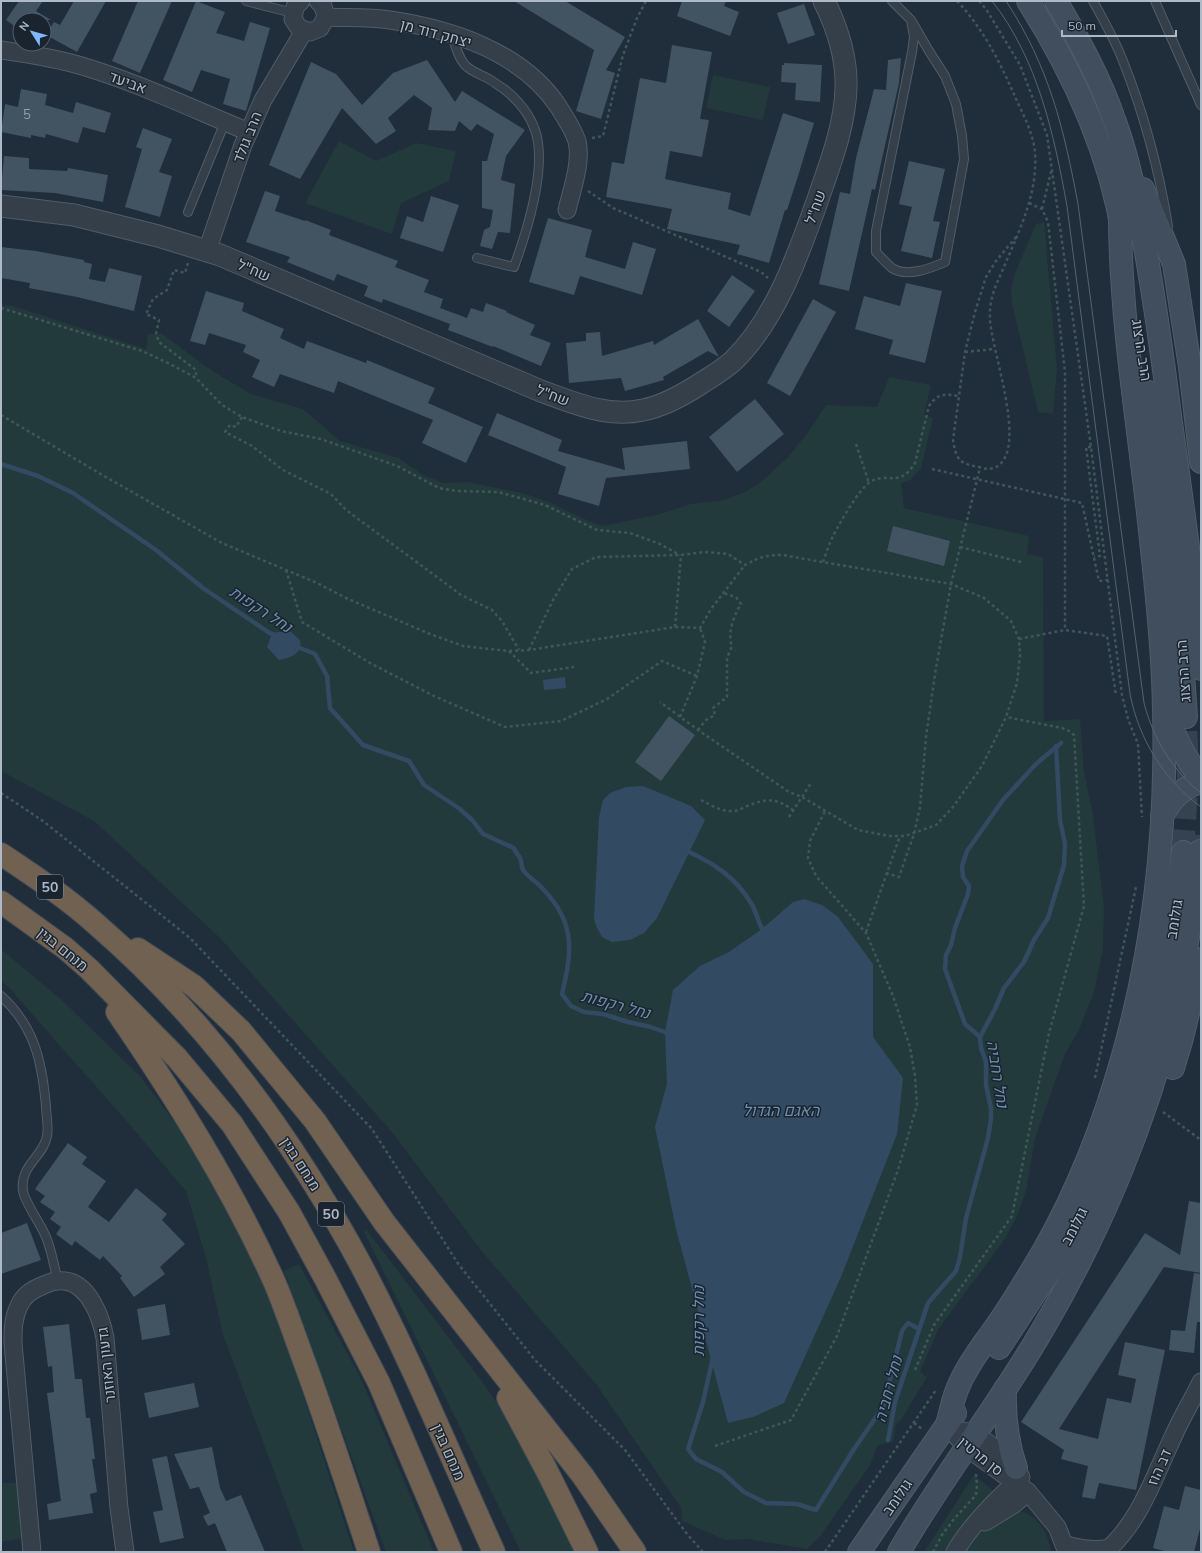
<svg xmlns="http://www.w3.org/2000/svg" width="1202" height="1553" font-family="Mulish,Heebo,sans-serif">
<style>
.green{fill:#223a3b}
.water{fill:#324b63}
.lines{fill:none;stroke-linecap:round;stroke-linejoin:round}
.stream{stroke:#324b63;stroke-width:4.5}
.building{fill:#425362}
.secondary-tunnel{stroke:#35424f;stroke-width:22;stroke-dasharray:22 11;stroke-linecap:butt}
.service-casing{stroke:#515d68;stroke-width:10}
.minor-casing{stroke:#515d68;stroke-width:19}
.tertiary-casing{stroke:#515d68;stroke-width:23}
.secondary-casing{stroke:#515d68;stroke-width:24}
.motorway-casing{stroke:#3e4a55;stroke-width:24}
.path{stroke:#3f5758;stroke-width:2.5;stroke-dasharray:3 3;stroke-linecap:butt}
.service{stroke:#343f4a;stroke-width:8}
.minor{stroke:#343f4a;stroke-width:17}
.tertiary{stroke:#343f4a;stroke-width:21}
.secondary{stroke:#414e5d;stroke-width:22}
.motorway{stroke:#716150;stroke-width:22}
.tram{stroke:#556372;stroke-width:1}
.labels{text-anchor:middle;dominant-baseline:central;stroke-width:3;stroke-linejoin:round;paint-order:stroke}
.number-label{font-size:13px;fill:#93a0ae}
.shield{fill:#19242f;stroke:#818d99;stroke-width:1}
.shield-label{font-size:14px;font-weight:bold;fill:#aebac7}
.street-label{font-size:15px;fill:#aebac7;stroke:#19242f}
.water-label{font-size:16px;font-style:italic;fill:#6d8eac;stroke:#19242f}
</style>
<rect width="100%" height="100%" fill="#202d3a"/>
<!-- green -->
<g class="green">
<path d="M713,75L770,87L763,120L706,108Z"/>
<path d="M339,141L376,161L416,143L456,151L449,181L401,203L392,234L305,203Z"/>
<path d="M1044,222L1057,369L1053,414L1038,412L1012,304L1011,290L1015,273L1036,224Z"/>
<path d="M1,305L13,306L146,349L148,334H162L214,372L251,394L303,409L340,441L399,458L423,475L444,483L468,482L526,494L549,502L575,515L602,526L656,515L691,504L724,500L747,491L764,479L788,457L809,431L826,405L877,407L889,377L931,385L924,415L933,418L921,468L911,480L901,483L904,508L1029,536L1027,554L1043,557L1044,721L1080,719L1084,771L1093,815L1104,908L1103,950L1094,992L1079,1030L1065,1054L1035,1138L1026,1191L1017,1216L1005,1239L939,1328L920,1372L927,1377L901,1420L896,1424L893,1442L878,1445L870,1465L819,1538L807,1549L747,1539L725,1540L682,1521L681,1508L596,1384L483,1253L391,1131L221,939L94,821L1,771Z"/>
<path d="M1,949L64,1002L141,1077L201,1157L250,1251L288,1348L354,1552H304L223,1335L206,1258L186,1191L129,1124L10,989L1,981Z"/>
<path d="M366,1229L481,1380L536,1460L577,1552H521L364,1232Z"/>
<path d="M299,1264L361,1379L434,1552H386L284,1271Z"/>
<path d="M974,1475L996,1493C978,1511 956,1529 945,1552H924Z"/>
<path d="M1,1483H18L21,1539L1,1542Z"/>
<path d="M1017,1511C1038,1513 1049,1534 1051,1552H966C972,1532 996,1522 1012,1512Z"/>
</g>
<!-- water -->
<g class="water">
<path d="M278,632H291L300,640C303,653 291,658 279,660L267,647L272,633Z"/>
<path d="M565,677L566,688L544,690L543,680Z"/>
<path d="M643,786L691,806L705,820L657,918L644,933L630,940L612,942L602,937L596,926L594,918L599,817L603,800L610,793L626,787Z"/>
<path d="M804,899L822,905L838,917L873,964V1037L903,1078L897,1134L841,1277L784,1403L753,1417L728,1423L676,1229L655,1127L667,1084L665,1032L673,990L700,966L729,952L762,929L793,902Z"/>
</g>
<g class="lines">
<!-- stream -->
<g class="stream">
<path d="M1,464L38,476L73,493L156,550L203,588L268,632L276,636"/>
<path d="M295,646L315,654L327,676L330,708L363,745L409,761L424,785L460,809L473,821L483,834L514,848C515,853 518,854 520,858C522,861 521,866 523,870C528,877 537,882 543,889C576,923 572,952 562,994L571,1006L584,1012L603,1014L628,1022L651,1027L670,1034"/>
<path d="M689,852C715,864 736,878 751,903C756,911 758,921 762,929"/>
<path d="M980,1037L995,1009L1004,988L1024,962L1034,940L1048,918L1064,865L1065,844L1060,820L1056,746"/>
<path d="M713,1357L703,1402L688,1449L696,1459L722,1472L744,1492L766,1503L797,1504L816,1510L854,1449L883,1407L902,1331L908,1323L919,1329"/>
<path d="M888,1440L895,1402L928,1303L956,1271L960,1257L966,1218L988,1138L991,1119V1108L986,1085V1062L981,1048L980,1037L965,1024L945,969L946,955L951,945L955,928L968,894L969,886L963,877L962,866L967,851L1003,800L1036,764L1061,743"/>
</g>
</g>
<!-- building -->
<g class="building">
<path d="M19,1H43L36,11L51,20H20V30L6,20Z"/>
<path d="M74,1H106L77,52L46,35L54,22L60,25Z"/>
<path d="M138,1H172L140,73L112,61Z"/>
<path d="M196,1L225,12L216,33L244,41L250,22L270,28L246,111L223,104L230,79L201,70L192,92L163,80Z"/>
<path d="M514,1H565L625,37L606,70L615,73L601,119L576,111L594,50Z"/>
<path d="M682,1H726L724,6L739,12L730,36L677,16Z"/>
<path d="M804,4L815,35L788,44L777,13Z"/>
<path d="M672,45L712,52L700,119L709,120L702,157L670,151L665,179L731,193L728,209L750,216L783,113L814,123L799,173L787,210H785L769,263L737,254L740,245L667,229L672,209L606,197L612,162L624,164L640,78L666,83Z"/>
<path d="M901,58L899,83L875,190L872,189L849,291L819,284L840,192L850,194L856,158L874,89L886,90L888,60Z"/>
<path d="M427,60L455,102L462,91L525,130L506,156L501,180L515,184L510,233L498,232L492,249L480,246L484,230L490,227L493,210L482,208V161H487L494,134L477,124L471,131L459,121L455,131L428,130L432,108L414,95L388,118L396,131L376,144L342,108L300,179L269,165L311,62L336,74L362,105L393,73Z"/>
<path d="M784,63L822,65L820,102L795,100L796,83L781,82L782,65H784Z"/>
<path d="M21,89L47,94L45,105L73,113L76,102L111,113L105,133L83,127L78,143L46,134L45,138L31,135V138L1,132L5,104L18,107Z"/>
<path d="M143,128L172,139L159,172L172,176L160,217L125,207L142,149L136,147Z"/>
<path d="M4,156L29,158V169L67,171L68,168L108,175L103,202L55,193L1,190Z"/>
<path d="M909,161L945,169L933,221L940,222L932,258L901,251L912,207L899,204Z"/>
<path d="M265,191L280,196L275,211L305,221V220L331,230L329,235L398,261L395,267L429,280L424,292L443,299L440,308L467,318L471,308L483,312L486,303L507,311L506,312L535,325L530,335L551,343L541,366L493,346V347L448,330L450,324L383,299L382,303L364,296L368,286L337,274L334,281L287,262L290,257L246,242Z"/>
<path d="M431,196L459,205L443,252L400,238L407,216L423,222Z"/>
<path d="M548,218L592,230L585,257L625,269L633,242L656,249L642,295L580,276L574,295L529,282Z"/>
<path d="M1,247L36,251L84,260V262L92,264L89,279L105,282L109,268L142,276L134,311L77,297L29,288L30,283L1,278Z"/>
<path d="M732,275L755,291L729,327L707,311Z"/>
<path d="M906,283L942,291L925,363L889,354L893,340L855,329L864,296L900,306Z"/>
<path d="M206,291L244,303L242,311L284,329L280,338L304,349L307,341L366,363L367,360L435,388L428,403L483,427L466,463L422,443L433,420L338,381L334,393L280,374L274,387L252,377L260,360L243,352L246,345L209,333L205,345L190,341Z"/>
<path d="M813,299L836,312L790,396L767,383Z"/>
<path d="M698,319L719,357L708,351L663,377L664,380L625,391L621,378L569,383L566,343L586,341V333L600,332L602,356L653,341L654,345Z"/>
<path d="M755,399L784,434L737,472L709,437Z"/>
<path d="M497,413L562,440L558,451L625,470L622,448L687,441L690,469L606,478L599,506L558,494L566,467L488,435Z"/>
<path d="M893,526L950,541L944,566L887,551Z"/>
<path d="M669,716L695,735L661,781L635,762Z"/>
<path d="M68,1143L87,1157L82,1164L106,1181L88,1207L109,1222L136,1188L167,1214L162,1220L185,1244L160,1267L165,1274L134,1297L120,1278L122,1276L103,1256L100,1260L75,1241L72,1246L56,1234L61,1227L50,1219L55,1212L40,1202L45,1196L35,1189Z"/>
<path d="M1189,1201L1201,1203V1273L1164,1267L1059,1429L1098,1439L1107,1398L1131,1403L1136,1379L1118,1375L1125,1342L1165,1350L1136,1490L1099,1483L1095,1499L1082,1497L1088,1466L1061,1459L1064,1450L1021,1422L1145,1233L1180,1255Z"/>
<path d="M27,1223L41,1260L1,1274V1233Z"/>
<path d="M1194,1273L1201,1274V1322H1197L1194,1353L1169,1350L1171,1330L1185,1331Z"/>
<path d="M165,1304L170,1335L142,1340L137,1309Z"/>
<path d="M69,1324L75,1379H82L86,1418H90L95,1459H92L97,1492L90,1494L93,1513L49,1520L47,1504L61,1501L47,1393L54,1392L52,1366L48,1367L43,1327Z"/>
<path d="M194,1383L199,1407L149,1418L144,1393Z"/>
<path d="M212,1447L220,1488L226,1501L241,1495L265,1552H227L215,1523L208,1526L203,1516L210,1513L199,1487L190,1489L174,1454Z"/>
<path d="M167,1456L184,1538L160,1543L153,1512L163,1510L152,1459Z"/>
<path d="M1185,1486L1201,1490V1525L1194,1552H1168L1153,1548L1164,1506L1179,1510Z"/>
</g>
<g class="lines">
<!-- secondary-tunnel -->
<g class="secondary-tunnel">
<path d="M1200,851L1201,835"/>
<path d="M1183,852L1188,777L1186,717"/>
</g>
<defs>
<g id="service">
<path d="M246,1L293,13"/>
<path d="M892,1L911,20L929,51L945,76L956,104L962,136L964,159L945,262C931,268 907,278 892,268C886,263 881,257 876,252V231L912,52L914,37L911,20"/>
<path d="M1093,1C1104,21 1115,40 1123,61C1144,114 1159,170 1168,226"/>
<path d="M1155,1L1201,105"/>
<path d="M452,34C455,45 458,57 465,65C470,71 482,75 489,79C494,82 499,86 504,89C518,100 529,113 535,130C548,167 527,231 514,267L477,258"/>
<path d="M188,212L225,122"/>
<path d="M1,996C35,1027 42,1062 46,1106C46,1115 49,1127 47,1136C44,1156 19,1166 23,1191C25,1203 41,1224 46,1237C52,1251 54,1267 58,1281"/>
</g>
<g id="minor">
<path d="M301,1L295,7L293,19L299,28L310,32L320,28L326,17L323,6L318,1"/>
<path d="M326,17C347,18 369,17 390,20C451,29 522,52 558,106C565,117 573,129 577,141C582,162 572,189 567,210"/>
<path d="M1,50C28,54 56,58 82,66C139,83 193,109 249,132"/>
<path d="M207,251L243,145L263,100L304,31"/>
<path d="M947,1425L966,1447L1028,1492L1057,1527L1067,1552"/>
<path d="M964,1431C984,1437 1002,1453 1016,1469"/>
<path d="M985,1522L1013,1505L1028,1492"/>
<path d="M1064,1544C1080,1549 1093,1551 1110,1548"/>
<path d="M32,1552L13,1343C13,1330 13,1318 19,1306C23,1296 33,1289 44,1285C50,1282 58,1280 65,1281C89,1284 101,1317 105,1338L119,1508L125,1552"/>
<path d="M955,1552C970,1525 998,1498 1021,1477"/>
<path d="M1105,1552C1140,1522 1154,1477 1173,1437C1181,1418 1192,1401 1201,1382"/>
</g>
<path id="tertiary" d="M1,206L74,215L158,236L220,255L541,391C574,403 608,418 643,410C664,406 683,395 700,384C711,377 723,370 733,361C776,319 798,255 818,199C830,164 845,126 846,88C847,59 837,27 824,1"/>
<g id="secondary">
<path d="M1028,1C1073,72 1109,150 1123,234"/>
<path d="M1056,1C1079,40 1101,80 1115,122C1127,154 1134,187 1140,220C1152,282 1161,345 1169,408C1181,495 1194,582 1201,669"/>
<path d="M1143,189L1174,264L1190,367L1201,462"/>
<path d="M1148,392L1179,616L1186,717"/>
<path d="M1167,715C1175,737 1185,760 1201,777"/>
<path d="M1162,817C1170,800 1183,787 1201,782"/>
<path d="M1173,1068L1182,1038L1201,959"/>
<path d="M999,1348L1053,1266L1074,1228L1108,1153L1142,1051L1158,994L1170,942L1183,852"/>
<path d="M1005,1389C1004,1417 1007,1442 1016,1468"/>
<path d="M947,1425C951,1411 953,1396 960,1383C969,1362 984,1344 997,1325C1014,1301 1029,1275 1044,1250C1079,1188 1105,1121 1124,1052C1155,941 1167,825 1164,709C1163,653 1157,596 1151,540C1140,434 1121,328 1120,221"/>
<path d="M859,1552L955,1413"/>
<path d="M899,1552C944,1474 1000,1404 1044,1327C1101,1230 1148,1117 1174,1008C1186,956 1194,904 1200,851"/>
</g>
<g id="motorway">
<path d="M1,854C34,876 67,898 96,924C207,1020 293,1138 362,1267C411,1360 451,1457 494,1552"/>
<path d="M1,902L65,948L89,969L177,1058L232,1124L289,1212L325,1278L379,1383L451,1552"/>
<path d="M138,949L194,986L241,1031L315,1121L384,1222L583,1476L635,1552"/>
<path d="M117,1012C176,1098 231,1186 274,1281C286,1309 296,1340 307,1369C329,1430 349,1491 369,1552"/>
<path d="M508,1398L547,1471L587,1552"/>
</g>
</defs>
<!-- service casing -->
<use href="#service" class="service-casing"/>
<!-- minor casing -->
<use href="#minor" class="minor-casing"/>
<!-- tertiary casing -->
<use href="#tertiary" class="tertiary-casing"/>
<!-- secondary casing -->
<use href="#secondary" class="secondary-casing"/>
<!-- motorway casing -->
<use href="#motorway" class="motorway-casing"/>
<!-- path -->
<g class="path">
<path d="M957,1C983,28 1001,64 1016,99C1024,116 1033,133 1035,152C1038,191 1021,227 1006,262C997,284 989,295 990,319C991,350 1029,450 996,467C990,470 985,469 979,467C960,464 956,460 953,440L965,352L975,312L986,277L996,261L1016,237"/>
<path d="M979,1L986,9L1020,65L1047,135L1091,447L1122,695L1128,719L1138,744L1142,817"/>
<path d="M592,138L603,136L623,55L637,18L646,1"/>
<path d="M588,191L613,208L761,272L768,278"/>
<path d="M1029,203L1042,209L1048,222L1065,372V630"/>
<path d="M1042,209L1052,168"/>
<path d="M188,263L185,273L174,270L167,290L153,299L146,314L159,320L156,334L159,342L196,370V378"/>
<path d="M1,308L142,351L170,364L196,378L222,405L242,417L281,431L321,439L397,466L439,488L456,491L498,492L520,498L545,505L597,530L630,533L660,544L680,555"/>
<path d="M965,352L995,349"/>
<path d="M1,415L104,476L222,543L317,583L346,598L430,634L463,646L508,651L529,650L675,627L700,628L711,609L745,565"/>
<path d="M242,417L236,427L230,425L225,432L252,446L283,470L331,494L346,510L441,580L461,595L492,610L502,621L519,650"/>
<path d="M856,444L869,483"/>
<path d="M1091,447H1086L1100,556L1094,557"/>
<path d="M932,469L1082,503L1099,581L1108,580"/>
<path d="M960,547L1021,562"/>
<path d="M823,562C826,554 829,544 833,536C839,524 859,489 870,482C889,471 899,489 915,463L929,406C938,393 944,394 959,396"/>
<path d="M286,570L302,622L370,663L434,696L505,727L561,721L607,699L662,661L697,676"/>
<path d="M675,627L681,555"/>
<path d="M1019,639L1065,630L1107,636L1116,695"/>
<path d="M529,650L553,600L572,569L596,557L681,555L705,552L728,554L745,565C760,557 766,555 782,555L951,584L984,598L1011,621L1019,639L1020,656L1017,683L1006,717L982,766L953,807L936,825L905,836H889L858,830L802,797L789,792L698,730L660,702"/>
<path d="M509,651L531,673L574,667"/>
<path d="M680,717L697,676L705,642L700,628"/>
<path d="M698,730L706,720L715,715L713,708L727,697V658L732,646C727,633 734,615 741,604L736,597L723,593"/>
<path d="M1,793L43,821L190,938L372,1129L459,1265L535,1360L625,1450L687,1534L703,1552"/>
<path d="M701,800C711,805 721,812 733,811C738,811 743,808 747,806C767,798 776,798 793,810"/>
<path d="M789,817L811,783"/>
<path d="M886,873L899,877L914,834L920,807L926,737L936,668L951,584L980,468"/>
<path d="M866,932L900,836"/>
<path d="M1095,1078L1136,887"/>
<path d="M1163,1112L1201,1140"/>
<path d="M915,1370L934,1325L1012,1216L1049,1033L1084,906L1074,735L1069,731L1062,728L1006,717"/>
<path d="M914,1423L922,1429"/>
<path d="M715,1446L791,1420L837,1336L898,1170L917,1105L915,1076L910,1047L893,996L866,933L816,876L808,858L810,841L825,811"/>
<path d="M825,1552L936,1390"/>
<path d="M933,1552L942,1535L954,1519L976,1495L977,1485L976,1474"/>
</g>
<!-- service -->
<use href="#service" class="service"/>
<!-- minor -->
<use href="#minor" class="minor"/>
<!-- tertiary -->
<use href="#tertiary" class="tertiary"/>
<!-- secondary -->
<use href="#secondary" class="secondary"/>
<!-- motorway -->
<use href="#motorway" class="motorway"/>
<!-- tram -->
<g class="tram">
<path d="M992,1C1038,59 1054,135 1067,206L1130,694C1139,739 1163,779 1201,807"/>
<path d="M1006,1C1049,66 1064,129 1078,204L1144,703C1153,738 1172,770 1201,793"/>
</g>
</g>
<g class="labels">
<!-- number labels -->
<g class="number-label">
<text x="27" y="114">5</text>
</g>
<!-- shield labels -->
<g class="shield">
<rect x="37" y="875" width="26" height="24" rx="3"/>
<rect x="318" y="1202" width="26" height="24" rx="3"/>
</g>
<g class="shield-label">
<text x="50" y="887">50</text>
<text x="331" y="1214">50</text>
</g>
<!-- street labels -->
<g class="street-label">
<text transform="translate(436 33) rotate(15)">יצחק דוד מן</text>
<text transform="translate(128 82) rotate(20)">אביעד</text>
<text transform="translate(247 137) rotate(-68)">הרב גולד</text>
<text transform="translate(815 207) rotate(-70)">שח"ל</text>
<text transform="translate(254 270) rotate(23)">שח"ל</text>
<text transform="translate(1142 350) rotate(81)">הרב הרצוג</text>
<text transform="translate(553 395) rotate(21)">שח"ל</text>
<text transform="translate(1183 671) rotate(-94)">הרב הרצוג</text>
<text transform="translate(1174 919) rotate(-81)">גולומב</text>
<text transform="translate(63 949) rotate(39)">מנחם בגין</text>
<text transform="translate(301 1164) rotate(57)">מנחם בגין</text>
<text transform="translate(1074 1226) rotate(-63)">גולומב</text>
<text transform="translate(106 1365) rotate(-96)">גדעון האוזנר</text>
<text transform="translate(449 1452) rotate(66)">מנחם בגין</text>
<text transform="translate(981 1456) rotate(39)">סן מרטין</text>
<text transform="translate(1159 1467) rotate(-66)">דב הוז</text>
<text transform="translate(897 1497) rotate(-55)">גולומב</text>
</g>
<!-- water labels -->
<g class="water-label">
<text transform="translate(261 609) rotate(33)">נחל רקפות</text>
<text transform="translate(616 1004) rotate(15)">נחל רקפות</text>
<text transform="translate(998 1074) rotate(81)">נחל רחביה</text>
<text x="781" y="1110">האגם הגדול</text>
<text transform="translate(698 1321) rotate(-90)">נחל רקפות</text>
<text transform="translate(888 1389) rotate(-75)">נחל רחביה</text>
</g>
</g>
<!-- border -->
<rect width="1202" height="1553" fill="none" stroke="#aebac7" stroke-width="4"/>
<!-- north arrow -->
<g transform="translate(32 32) rotate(307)"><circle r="19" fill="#19242f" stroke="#55606c"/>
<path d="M0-3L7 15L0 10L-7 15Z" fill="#7cbafd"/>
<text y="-6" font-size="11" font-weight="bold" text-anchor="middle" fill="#aebac7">N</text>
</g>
<!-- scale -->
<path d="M1062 30v6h114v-6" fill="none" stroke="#aebac7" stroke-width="2"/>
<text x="1068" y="30" font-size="12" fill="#aebac7" stroke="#19242f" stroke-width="3" paint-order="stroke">50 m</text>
</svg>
